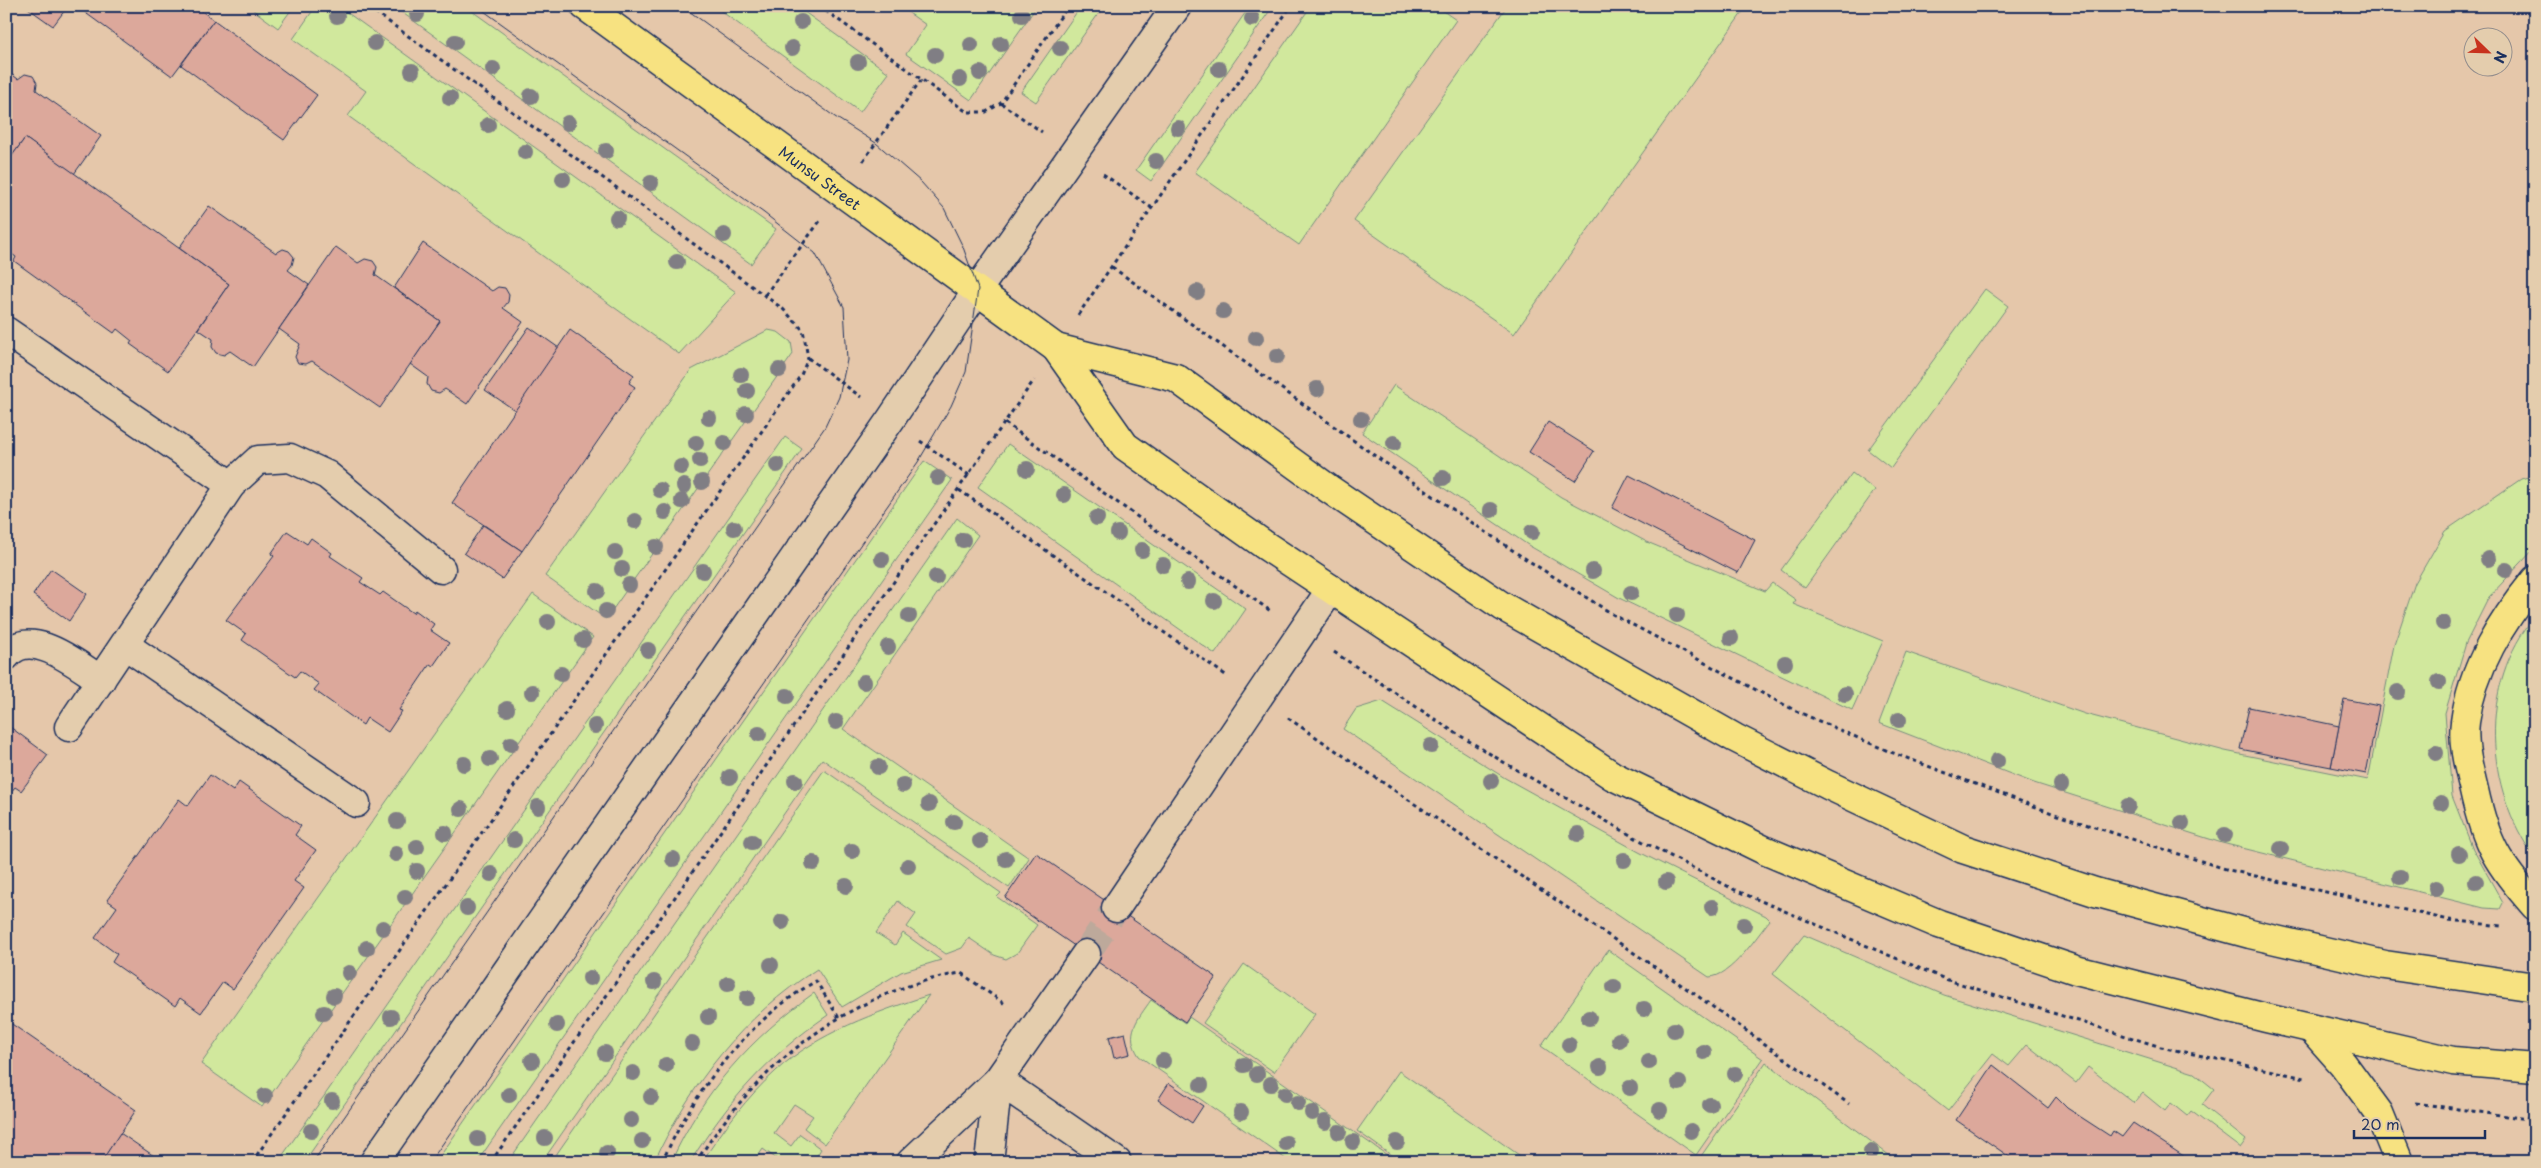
<svg xmlns="http://www.w3.org/2000/svg" width="2541" height="1168" font-family="'Playpen Sans',sans-serif">
<style>
.green{fill:#d1e89d;stroke:#768c7e}
.building{fill:#dca89b;stroke:#1b2f5e}
.lines{fill:none;stroke-linecap:round;stroke-linejoin:round}
.minor-tunnel{stroke:#bda99b;stroke-width:28;stroke-dasharray:28 14;stroke-linecap:butt}
.minor-casing{stroke:#1b2f5e;stroke-width:31}
.tertiary-casing{stroke:#1b2f5e;stroke-width:31}
.primary-casing{stroke:#1b2f5e;stroke-width:31}
.path{stroke:#1b2f5e;stroke-width:3;stroke-dasharray:4 4;stroke-linecap:butt}
.minor{stroke:#e4cdad;stroke-width:28}
.tertiary{stroke:#e4cdad;stroke-width:28}
.primary{stroke:#f7e281;stroke-width:28}
.tram{stroke:#1b2f5e;stroke-width:1}
.tree{fill:#807e84}
.labels{text-anchor:middle;dominant-baseline:central;stroke-width:5;stroke-linejoin:round;paint-order:stroke}
.street-label{font-size:15px;fill:#1b2f5e;stroke:#e4cdad}
</style>
<rect width="100%" height="100%" fill="#e5c7aa"/>
<filter id="ink" filterUnits="userSpaceOnUse"><feTurbulence type="fractalNoise" baseFrequency=".02" numOctaves="2"/><feDisplacementMap in="SourceGraphic" scale="10" xChannelSelector="R" yChannelSelector="G"/><feConvolveMatrix kernelMatrix="1 2 1 2 8 2 1 2 1" color-interpolation-filters="sRGB"/></filter>
<g filter="url(#ink)">
<!-- green -->
<g class="green">
<path d="M248,6H294L278,28Z"/>
<path d="M316,6H338L736,292L679,354L348,116L366,91L293,39Z"/>
<path d="M393,6H465L776,229L751,264Z"/>
<path d="M714,6H796L889,73L860,112Z"/>
<path d="M899,6H1037L971,100L906,54L926,25Z"/>
<path d="M1081,6H1104L1036,102L1021,92Z"/>
<path d="M1250,6H1273L1151,181L1136,170Z"/>
<path d="M1311,6H1436L1456,20L1299,245L1195,172Z"/>
<path d="M1507,6H1747L1514,334L1354,221Z"/>
<path d="M1985,289L2008,306L1891,468L1868,450Z"/>
<path d="M768,330L778,332L791,342L793,354L606,619L545,576L691,370Z"/>
<path d="M1394,385L1561,497L1647,542L1765,591L1772,583L1796,600L1793,604L1883,641L1852,710L1619,598L1528,545L1362,433Z"/>
<path d="M785,437L802,449L304,1162H278Z"/>
<path d="M1008,444L1246,609L1215,654L978,487Z"/>
<path d="M924,461L952,480L477,1162H436Z"/>
<path d="M1852,473L1875,490L1805,588L1781,570Z"/>
<path d="M2535,475V548L2489,597L2466,643L2445,713L2452,796L2473,849L2503,903L2500,909L2484,908L2222,843L2034,783L1879,723L1906,652L2085,714L2225,751L2368,780L2394,645L2415,583L2445,531L2521,479Z"/>
<path d="M957,518L978,535L843,729L1029,858L1009,888L822,759L542,1162H508Z"/>
<path d="M533,594L593,637L262,1107L201,1064Z"/>
<path d="M2535,616V858C2484,787 2478,685 2535,616Z"/>
<path d="M1382,701L1505,778L1639,852L1766,916L1770,920C1756,937 1731,977 1709,977L1343,729L1356,709Z"/>
<path d="M824,770L1001,893L997,897L1037,925L1017,953L1006,959L994,955L969,938L962,948L946,954L907,927L916,914L898,901L876,933L895,945L903,933L941,960L901,972L842,1007L817,969C743,1016 691,1083 654,1162H551Z"/>
<path d="M1804,935L1944,995L2194,1073L2214,1089L2202,1105L2246,1140L2240,1148L2191,1111L2187,1116L2171,1103L2165,1111L2143,1093L2134,1103L2088,1067L2076,1083L2027,1045L2009,1066L1993,1054L1948,1111L1773,974Z"/>
<path d="M1608,950L1763,1059L1696,1155L1541,1046Z"/>
<path d="M1244,964L1315,1014L1274,1072L1203,1023Z"/>
<path d="M814,993L828,1015C767,1057 729,1100 690,1162H671C704,1090 750,1039 814,993Z"/>
<path d="M929,995L825,1144L804,1128L813,1116L794,1104L774,1133L791,1146L800,1134L821,1149L813,1162H781L763,1149L754,1162H702C723,1129 747,1097 776,1071C817,1033 877,1012 929,995Z"/>
<path d="M1151,1000L1185,1023L1189,1017L1397,1162H1290L1139,1056C1124,1033 1138,1019 1151,1000Z"/>
<path d="M1766,1062L1898,1162H1697Z"/>
<path d="M1399,1071L1529,1162H1401L1357,1131Z"/>
</g>
<!-- building -->
<g class="building">
<path d="M25,6H68L53,26Z"/>
<path d="M76,6H195L214,20L172,76Z"/>
<path d="M214,20L317,95L284,140L181,65Z"/>
<path d="M6,70L18,79L25,74L33,76L37,83L36,90L101,136L74,174L25,138L6,164Z"/>
<path d="M25,138L229,284L168,371L130,344L132,341L117,329L114,333L14,261L16,257L6,250V164Z"/>
<path d="M209,206L276,253L283,249L289,251L294,257L292,265L288,270L309,285L253,367L230,351L224,355L216,353L212,347L213,339L198,329L229,284L179,248Z"/>
<path d="M423,243L492,291L498,287L505,288L509,295L508,302L503,308L523,322L467,404L445,389L439,393L431,391L427,384L428,377L410,364L440,321L394,288Z"/>
<path d="M336,247L358,263L365,259L373,261L377,267L375,275L440,321L380,408L312,361L306,364L298,363L295,357L300,344L279,329Z"/>
<path d="M529,327L559,348L516,411L485,390Z"/>
<path d="M570,330L634,375L629,383L635,387L522,551L452,503Z"/>
<path d="M1548,422L1594,451L1575,481L1529,452Z"/>
<path d="M1629,475L1755,540L1738,573L1612,508Z"/>
<path d="M483,525L522,551L502,579L464,553Z"/>
<path d="M287,531L307,544L311,538L332,553L330,556L363,578L360,582L380,595L383,592L413,613L415,610L434,624L430,630L449,643L433,666L430,664L399,710L402,711L388,732L367,718L363,725L314,690L319,684L300,671L295,677L242,640L246,634L226,620L274,556L271,554Z"/>
<path d="M51,569L87,594L69,621L33,595Z"/>
<path d="M2344,699L2379,706L2366,774L2331,767Z"/>
<path d="M2249,707L2339,726L2331,767L2240,749Z"/>
<path d="M6,724L48,755L21,791L15,787L6,798Z"/>
<path d="M210,775L233,791L239,782L301,826L295,835L316,850L294,881L304,888L233,989L223,982L201,1013L180,998L175,1006L112,962L117,954L95,938L117,907L107,900L179,799L188,806Z"/>
<path d="M1036,853L1216,977L1185,1022L1005,898Z"/>
<path d="M6,1020L136,1110L101,1162H6Z"/>
<path d="M1125,1033L1130,1054L1114,1058L1109,1037Z"/>
<path d="M1993,1065L2048,1108L2056,1097L2067,1108L2110,1136L2113,1131L2122,1137L2133,1123L2185,1157L2198,1162H2013L2014,1160L1956,1120Z"/>
<path d="M1169,1083L1203,1106L1192,1123L1158,1100Z"/>
<path d="M120,1133L154,1156L150,1162H101Z"/>
</g>
<g class="lines">
<!-- minor-tunnel -->
<path class="minor-tunnel" d="M1086,954L1116,908"/>
<defs>
<g id="minor">
<path d="M6,331L231,485L69,727"/>
<path d="M231,485L258,460L290,458L327,475L441,569"/>
<path d="M125,645L356,803"/>
<path d="M6,656C30,625 77,665 101,680"/>
<path d="M1116,908L1331,589"/>
<path d="M911,1162L998,1080L1086,954"/>
<path d="M989,1162L998,1080L1117,1162"/>
</g>
<path id="tertiary" d="M374,1162L891,419L978,289L1177,6"/>
<g id="primary">
<path id="s1" d="M585,6L1056,348L1125,446L1266,546L1613,776L1764,850L1939,924L2076,970L2266,1018L2453,1061L2535,1068"/>
<path d="M1056,348L1176,378L1329,489L1502,606L1735,738L1828,785L1963,849L2095,892L2250,934L2385,965L2535,987"/>
<path d="M2535,580C2502,621 2472,668 2465,722C2462,744 2469,769 2474,790C2486,845 2498,864 2535,906"/>
<path d="M2312,1029L2343,1064L2379,1113L2399,1162"/>
</g>
</defs>
<!-- minor casing -->
<use href="#minor" class="minor-casing"/>
<!-- tertiary casing -->
<use href="#tertiary" class="tertiary-casing"/>
<!-- primary casing -->
<use href="#primary" class="primary-casing"/>
<!-- path -->
<g class="path">
<path d="M819,6L967,112H986L1001,103L1068,6"/>
<path d="M1001,103L1042,132"/>
<path d="M863,161L921,80"/>
<path d="M1103,174L1152,208"/>
<path d="M1112,267L1378,458L1518,554L1614,615L1796,711L1888,751L2060,816L2229,870L2449,920L2501,926"/>
<path d="M765,295L820,221"/>
<path d="M1078,315L1291,6"/>
<path d="M808,358L861,397"/>
<path d="M1005,423L1272,612"/>
<path d="M920,441L969,475"/>
<path d="M959,490L1227,676"/>
<path d="M1334,652L1451,730L1510,766L1634,837L1735,890L1945,979L2161,1047L2305,1078"/>
<path d="M1288,718L1699,997L1849,1104"/>
<path d="M2416,1103L2535,1120"/>
<path d="M252,1162L801,375L808,358L803,330L783,309L367,6"/>
<path d="M491,1162L1034,380"/>
<path d="M662,1162C695,1090 747,1021 816,981L839,1018"/>
<path d="M696,1162C757,1066 846,992 961,973L1005,1004"/>
</g>
<!-- minor -->
<use href="#minor" class="minor"/>
<!-- tertiary -->
<use href="#tertiary" class="tertiary"/>
<!-- primary -->
<use href="#primary" class="primary"/>
<!-- tram -->
<g class="tram">
<path d="M313,1162L825,427L839,397L847,360L844,307L815,253L764,213L477,6"/>
<path d="M430,1162L918,462L951,406L966,372L978,289L963,247L944,208L921,182L876,143L835,117L682,6"/>
</g>
</g>
<!-- trees -->
<g class="tree">
<circle cx="417" cy="14" r="8"/>
<circle cx="1022" cy="15" r="8"/>
<circle cx="337" cy="16" r="8"/>
<circle cx="1252" cy="19" r="8"/>
<circle cx="801" cy="22" r="8"/>
<circle cx="455" cy="42" r="8"/>
<circle cx="375" cy="43" r="8"/>
<circle cx="1001" cy="44" r="8"/>
<circle cx="971" cy="45" r="8"/>
<circle cx="792" cy="48" r="8"/>
<circle cx="1060" cy="48" r="8"/>
<circle cx="935" cy="55" r="8"/>
<circle cx="858" cy="62" r="8"/>
<circle cx="493" cy="69" r="8"/>
<circle cx="1219" cy="69" r="8"/>
<circle cx="412" cy="71" r="8"/>
<circle cx="980" cy="73" r="8"/>
<circle cx="960" cy="79" r="8"/>
<circle cx="531" cy="96" r="8"/>
<circle cx="450" cy="98" r="8"/>
<circle cx="568" cy="123" r="8"/>
<circle cx="488" cy="125" r="8"/>
<circle cx="1178" cy="128" r="8"/>
<circle cx="606" cy="151" r="8"/>
<circle cx="525" cy="152" r="8"/>
<circle cx="1156" cy="161" r="8"/>
<circle cx="563" cy="179" r="8"/>
<circle cx="651" cy="183" r="8"/>
<circle cx="617" cy="218" r="8"/>
<circle cx="724" cy="235" r="8"/>
<circle cx="677" cy="262" r="8"/>
<circle cx="1197" cy="292" r="8"/>
<circle cx="1223" cy="311" r="8"/>
<circle cx="1256" cy="338" r="8"/>
<circle cx="1277" cy="356" r="8"/>
<circle cx="779" cy="370" r="8"/>
<circle cx="741" cy="375" r="8"/>
<circle cx="1317" cy="389" r="8"/>
<circle cx="747" cy="391" r="8"/>
<circle cx="746" cy="414" r="8"/>
<circle cx="709" cy="418" r="8"/>
<circle cx="1361" cy="419" r="8"/>
<circle cx="696" cy="443" r="8"/>
<circle cx="724" cy="443" r="8"/>
<circle cx="1394" cy="443" r="8"/>
<circle cx="700" cy="460" r="8"/>
<circle cx="777" cy="465" r="8"/>
<circle cx="681" cy="467" r="8"/>
<circle cx="1027" cy="469" r="8"/>
<circle cx="938" cy="478" r="8"/>
<circle cx="1443" cy="478" r="8"/>
<circle cx="702" cy="482" r="8"/>
<circle cx="684" cy="486" r="8"/>
<circle cx="660" cy="490" r="8"/>
<circle cx="1064" cy="495" r="8"/>
<circle cx="682" cy="501" r="8"/>
<circle cx="1491" cy="510" r="8"/>
<circle cx="665" cy="512" r="8"/>
<circle cx="1097" cy="518" r="8"/>
<circle cx="635" cy="521" r="8"/>
<circle cx="734" cy="528" r="8"/>
<circle cx="1532" cy="532" r="8"/>
<circle cx="1118" cy="533" r="8"/>
<circle cx="963" cy="540" r="8"/>
<circle cx="656" cy="547" r="8"/>
<circle cx="1142" cy="550" r="8"/>
<circle cx="615" cy="552" r="8"/>
<circle cx="882" cy="559" r="8"/>
<circle cx="2488" cy="559" r="8"/>
<circle cx="1163" cy="565" r="8"/>
<circle cx="622" cy="569" r="8"/>
<circle cx="2506" cy="570" r="8"/>
<circle cx="703" cy="571" r="8"/>
<circle cx="1593" cy="571" r="8"/>
<circle cx="936" cy="577" r="8"/>
<circle cx="1188" cy="582" r="8"/>
<circle cx="629" cy="585" r="8"/>
<circle cx="597" cy="591" r="8"/>
<circle cx="1631" cy="593" r="8"/>
<circle cx="1214" cy="601" r="8"/>
<circle cx="606" cy="611" r="8"/>
<circle cx="1677" cy="615" r="8"/>
<circle cx="909" cy="616" r="8"/>
<circle cx="548" cy="622" r="8"/>
<circle cx="2443" cy="623" r="8"/>
<circle cx="1731" cy="638" r="8"/>
<circle cx="583" cy="640" r="8"/>
<circle cx="888" cy="647" r="8"/>
<circle cx="648" cy="650" r="8"/>
<circle cx="1785" cy="663" r="8"/>
<circle cx="561" cy="674" r="8"/>
<circle cx="864" cy="682" r="8"/>
<circle cx="2439" cy="682" r="8"/>
<circle cx="532" cy="692" r="8"/>
<circle cx="2398" cy="692" r="8"/>
<circle cx="1845" cy="694" r="8"/>
<circle cx="787" cy="696" r="8"/>
<circle cx="507" cy="709" r="8"/>
<circle cx="1899" cy="720" r="8"/>
<circle cx="836" cy="722" r="8"/>
<circle cx="595" cy="726" r="8"/>
<circle cx="759" cy="734" r="8"/>
<circle cx="511" cy="744" r="8"/>
<circle cx="1431" cy="746" r="8"/>
<circle cx="2436" cy="753" r="8"/>
<circle cx="490" cy="759" r="8"/>
<circle cx="1997" cy="761" r="8"/>
<circle cx="464" cy="764" r="8"/>
<circle cx="878" cy="767" r="8"/>
<circle cx="730" cy="777" r="8"/>
<circle cx="795" cy="781" r="8"/>
<circle cx="1491" cy="781" r="8"/>
<circle cx="903" cy="785" r="8"/>
<circle cx="2061" cy="785" r="8"/>
<circle cx="2441" cy="803" r="8"/>
<circle cx="929" cy="804" r="8"/>
<circle cx="2128" cy="806" r="8"/>
<circle cx="538" cy="807" r="8"/>
<circle cx="461" cy="809" r="8"/>
<circle cx="397" cy="821" r="8"/>
<circle cx="954" cy="822" r="8"/>
<circle cx="2182" cy="823" r="8"/>
<circle cx="445" cy="833" r="8"/>
<circle cx="1578" cy="834" r="8"/>
<circle cx="2225" cy="835" r="8"/>
<circle cx="514" cy="840" r="8"/>
<circle cx="980" cy="841" r="8"/>
<circle cx="752" cy="842" r="8"/>
<circle cx="417" cy="847" r="8"/>
<circle cx="2281" cy="849" r="8"/>
<circle cx="852" cy="851" r="8"/>
<circle cx="396" cy="854" r="8"/>
<circle cx="2459" cy="854" r="8"/>
<circle cx="673" cy="859" r="8"/>
<circle cx="1006" cy="859" r="8"/>
<circle cx="1624" cy="860" r="8"/>
<circle cx="813" cy="863" r="8"/>
<circle cx="908" cy="866" r="8"/>
<circle cx="417" cy="871" r="8"/>
<circle cx="491" cy="874" r="8"/>
<circle cx="2400" cy="877" r="8"/>
<circle cx="1666" cy="882" r="8"/>
<circle cx="2476" cy="882" r="8"/>
<circle cx="846" cy="886" r="8"/>
<circle cx="2436" cy="888" r="8"/>
<circle cx="405" cy="897" r="8"/>
<circle cx="1712" cy="907" r="8"/>
<circle cx="467" cy="908" r="8"/>
<circle cx="782" cy="922" r="8"/>
<circle cx="1744" cy="925" r="8"/>
<circle cx="383" cy="928" r="8"/>
<circle cx="367" cy="948" r="8"/>
<circle cx="771" cy="965" r="8"/>
<circle cx="349" cy="973" r="8"/>
<circle cx="590" cy="978" r="8"/>
<circle cx="654" cy="982" r="8"/>
<circle cx="728" cy="984" r="8"/>
<circle cx="1614" cy="987" r="8"/>
<circle cx="334" cy="996" r="8"/>
<circle cx="747" cy="998" r="8"/>
<circle cx="1644" cy="1009" r="8"/>
<circle cx="324" cy="1013" r="8"/>
<circle cx="391" cy="1017" r="8"/>
<circle cx="708" cy="1017" r="8"/>
<circle cx="1589" cy="1018" r="8"/>
<circle cx="557" cy="1025" r="8"/>
<circle cx="1674" cy="1030" r="8"/>
<circle cx="1619" cy="1040" r="8"/>
<circle cx="692" cy="1043" r="8"/>
<circle cx="1569" cy="1045" r="8"/>
<circle cx="1704" cy="1052" r="8"/>
<circle cx="605" cy="1053" r="8"/>
<circle cx="532" cy="1061" r="8"/>
<circle cx="1163" cy="1061" r="8"/>
<circle cx="1649" cy="1062" r="8"/>
<circle cx="666" cy="1065" r="8"/>
<circle cx="1244" cy="1065" r="8"/>
<circle cx="1600" cy="1067" r="8"/>
<circle cx="633" cy="1073" r="8"/>
<circle cx="1257" cy="1074" r="8"/>
<circle cx="1735" cy="1074" r="8"/>
<circle cx="1679" cy="1083" r="8"/>
<circle cx="1271" cy="1084" r="8"/>
<circle cx="1201" cy="1085" r="8"/>
<circle cx="1630" cy="1088" r="8"/>
<circle cx="1285" cy="1094" r="8"/>
<circle cx="509" cy="1095" r="8"/>
<circle cx="265" cy="1096" r="8"/>
<circle cx="651" cy="1097" r="8"/>
<circle cx="332" cy="1101" r="8"/>
<circle cx="1298" cy="1103" r="8"/>
<circle cx="1710" cy="1105" r="8"/>
<circle cx="1660" cy="1110" r="8"/>
<circle cx="1241" cy="1112" r="8"/>
<circle cx="1312" cy="1113" r="8"/>
<circle cx="631" cy="1120" r="8"/>
<circle cx="1325" cy="1122" r="8"/>
<circle cx="311" cy="1131" r="8"/>
<circle cx="1691" cy="1131" r="8"/>
<circle cx="1339" cy="1132" r="8"/>
<circle cx="545" cy="1138" r="8"/>
<circle cx="478" cy="1139" r="8"/>
<circle cx="642" cy="1141" r="8"/>
<circle cx="1353" cy="1142" r="8"/>
<circle cx="1397" cy="1142" r="8"/>
<circle cx="1286" cy="1143" r="8"/>
<circle cx="1871" cy="1152" r="8"/>
<circle cx="607" cy="1153" r="8"/>
</g>
</g>
<g class="labels">
<!-- street labels -->
<g class="street-label">
<text stroke="none"><textPath href="#s1" startOffset="291">Munsu Street</textPath></text>
</g>
</g>
<!-- margin -->
<rect width="2541" height="1168" fill="none" stroke="#e4cdad" stroke-width="25"/>
<rect x="12" y="12" width="2516" height="1143" fill="none" stroke="#1b2f5e" stroke-width="2" filter="url(#ink)"/>
<!-- north arrow -->
<g transform="translate(2488 52) rotate(113)"><circle r="24" fill="#e4cdad" stroke="#948e8d"/>
<path d="M0-4L9 19L0 12L-9 19Z" fill="#c8321e"/>
<text y="-8" font-size="14" font-weight="bold" text-anchor="middle" fill="#1b2f5e">N</text>
</g>
<!-- scale -->
<path d="M2354 1130v8h131v-8" fill="none" stroke="#1b2f5e" stroke-width="2.5"/>
<text x="2361" y="1130" font-size="15" fill="#1b2f5e" stroke="#e4cdad" stroke-width="4" paint-order="stroke">20 m</text>
</svg>
